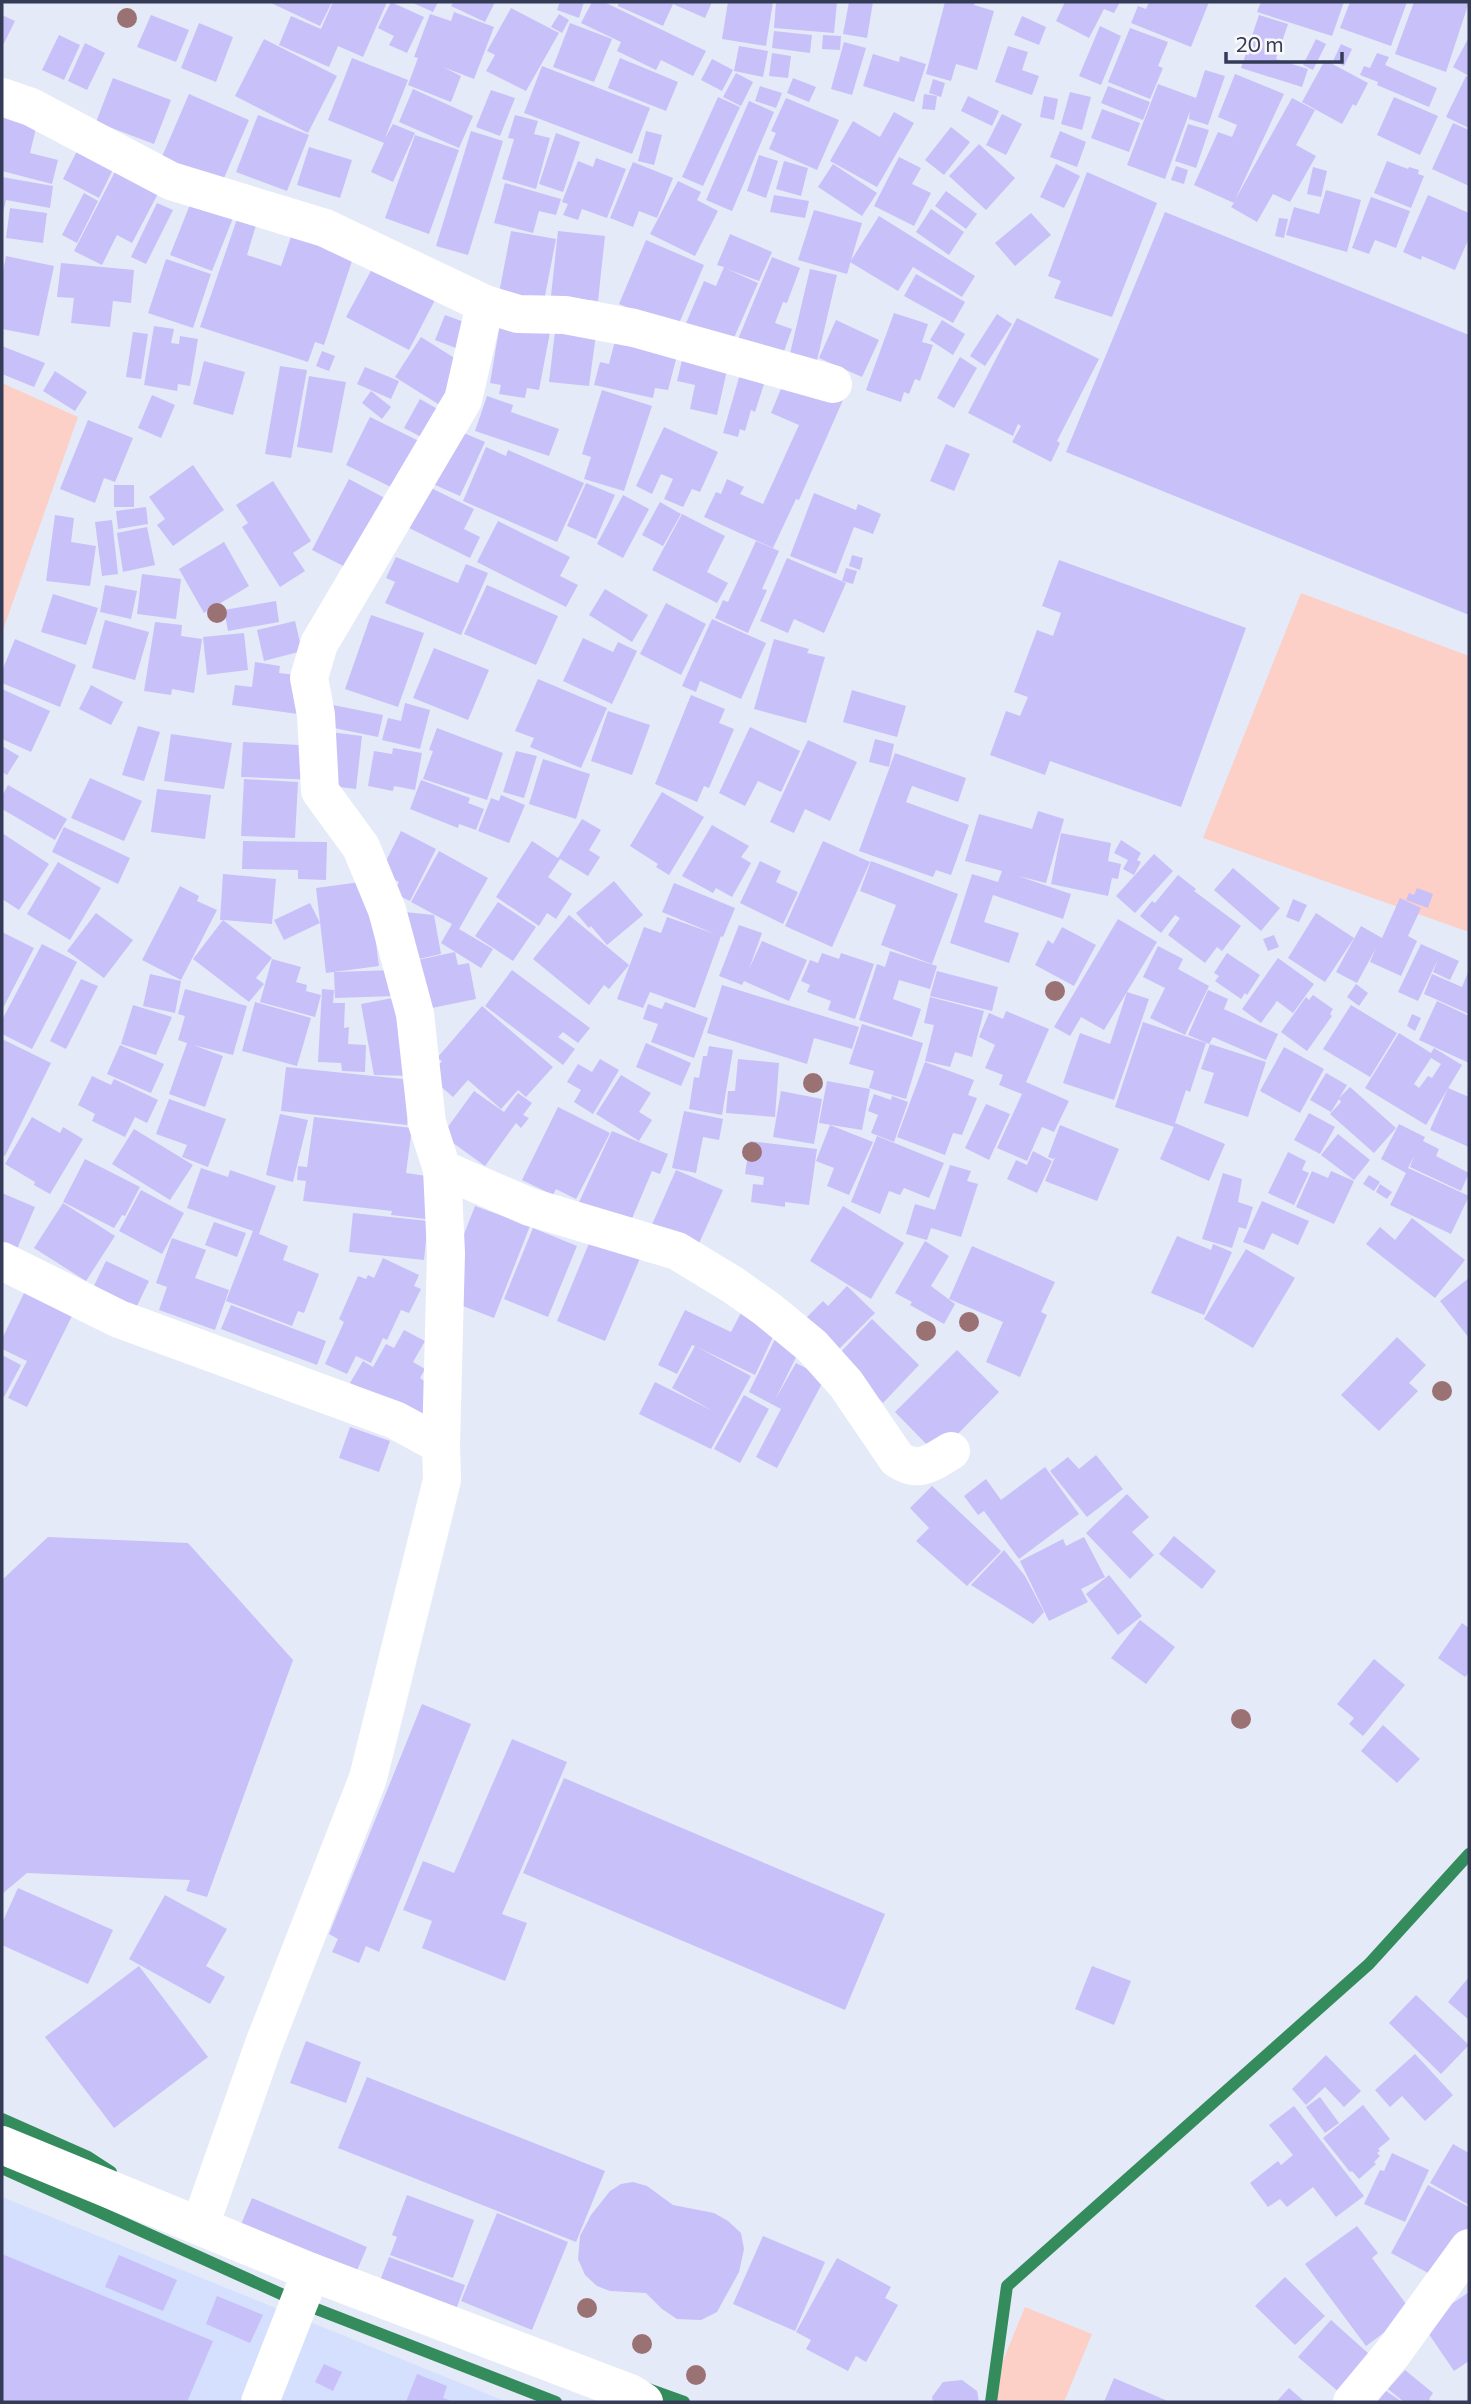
<svg xmlns="http://www.w3.org/2000/svg" width="1471" height="2404" font-family="Commissioner,sans-serif">
<style>
.built{fill:#d5dffe}
.green{fill:#fcd0c7}
.lines{fill:none;stroke-linecap:round;stroke-linejoin:round}
.stream{stroke:#348b5c;stroke-width:12}
.building{fill:#c8c0f9;fill-rule:evenodd}
.minor{stroke:#fff;stroke-width:38}
.tree{fill:#9b7273}
</style>
<rect width="100%" height="100%" fill="#e5eaf8"/>
<!-- built -->
<path class="built" d="M2,2197L507,2402H2Z"/>
<!-- green -->
<g class="green">
<path d="M2,383L78,417L2,633Z"/>
<path d="M1301,593L1469,656V932L1203,838Z"/>
<path d="M1025,2307L1092,2334L1064,2402H986Z"/>
</g>
<g class="lines">
<!-- stream -->
<g class="stream">
<path d="M2,2119L88,2157L111,2172"/>
<path d="M2,2168L301,2303L556,2402"/>
<path d="M645,2388L684,2402"/>
<path d="M991,2402L1007,2286L1369,1964L1469,1854"/>
</g>
</g>
<!-- building -->
<g class="building">
<path d="M269,2H332L320,26Z"/>
<path d="M333,2H387L363,57L338,46L329,67L279,45L291,16L321,29Z"/>
<path d="M391,2L424,17L407,53L389,45L394,36L378,28Z"/>
<path d="M411,2H438L433,12Z"/>
<path d="M454,2H495L485,22L451,6Z"/>
<path d="M560,2H584L579,18L557,10Z"/>
<path d="M592,2H604L706,51L693,76L661,60L656,70L617,51L621,42L581,23Z"/>
<path d="M619,2H712L705,18L673,4L663,26L618,6Z"/>
<path d="M728,2H773L766,46L722,39Z"/>
<path d="M776,2H837L834,33L774,28Z"/>
<path d="M849,2H873L867,38L843,34Z"/>
<path d="M945,2H975L974,5L994,11L977,70L956,64L951,81L926,74Z"/>
<path d="M1065,2H1120L1114,13L1104,9L1089,38L1056,21Z"/>
<path d="M1149,2H1209L1191,47L1131,23L1138,6L1146,9Z"/>
<path d="M1261,2H1344L1332,36L1257,12Z"/>
<path d="M1350,2H1407L1391,46L1340,28Z"/>
<path d="M1414,2H1469L1446,72L1395,54Z"/>
<path d="M511,8L559,33L526,91L486,71L495,55L487,51Z"/>
<path d="M454,12L494,27L474,79L443,67L461,76L451,102L408,85L418,58L414,57L430,14L451,21Z"/>
<path d="M559,14L569,20L562,33L551,27Z"/>
<path d="M2,15L15,21L2,47Z"/>
<path d="M151,15L189,30L176,62L137,47Z"/>
<path d="M1259,15L1288,24L1276,59L1308,69L1302,87L1241,68Z"/>
<path d="M1022,16L1046,27L1039,45L1014,35Z"/>
<path d="M199,23L233,37L216,82L181,68Z"/>
<path d="M570,23L612,39L594,82L553,67Z"/>
<path d="M1100,26L1121,36L1101,85L1079,76Z"/>
<path d="M1130,28L1168,42L1158,66L1163,68L1150,99L1108,82Z"/>
<path d="M774,31L812,35L810,53L772,48Z"/>
<path d="M59,35L80,45L64,80L42,70Z"/>
<path d="M823,35L841,36L840,50L822,49Z"/>
<path d="M1469,37V76L1453,67Z"/>
<path d="M264,39L337,76L308,133L235,96Z"/>
<path d="M1316,39L1326,44L1313,70L1303,65Z"/>
<path d="M844,42L866,48L852,95L831,89Z"/>
<path d="M85,43L105,53L87,90L68,81Z"/>
<path d="M1341,44L1352,49L1344,66L1333,61Z"/>
<path d="M739,46L768,51L763,77L734,71Z"/>
<path d="M1008,46L1028,52L1022,70L1039,76L1032,95L995,82Z"/>
<path d="M772,53L791,56L788,78L769,76Z"/>
<path d="M1377,53L1389,57L1385,65L1437,88L1429,107L1377,85L1378,82L1360,75L1364,66L1370,68Z"/>
<path d="M873,54L899,62L900,56L926,64L914,102L863,86Z"/>
<path d="M352,58L408,80L385,138L393,124L415,133L393,182L371,172L384,143L328,120Z"/>
<path d="M620,58L678,82L666,111L608,88Z"/>
<path d="M712,59L733,70L722,91L701,80Z"/>
<path d="M1325,60L1368,83L1356,106L1353,104L1342,124L1302,102Z"/>
<path d="M542,66L650,108L632,154L524,113Z"/>
<path d="M1205,70L1225,76L1208,125L1189,119L1190,111L1165,179L1127,165L1158,84L1196,98Z"/>
<path d="M736,73L753,82L741,106L723,97Z"/>
<path d="M1235,74L1284,94L1235,200L1292,98L1315,110L1296,145L1316,156L1290,202L1273,194L1257,222L1231,207L1234,203L1194,185L1218,132L1232,137L1237,125L1218,117Z"/>
<path d="M1466,76L1469,78V128L1446,117Z"/>
<path d="M113,78L171,100L154,144L96,122Z"/>
<path d="M793,78L816,87L809,102L787,93Z"/>
<path d="M933,79L945,83L941,97L929,93Z"/>
<path d="M760,86L782,93L776,108L755,101Z"/>
<path d="M1108,86L1150,102L1143,120L1101,103Z"/>
<path d="M413,89L473,116L459,148L399,122Z"/>
<path d="M491,90L515,98L500,136L476,127Z"/>
<path d="M1070,92L1091,97L1082,130L1061,124Z"/>
<path d="M189,94L249,120L221,185L161,159Z"/>
<path d="M924,94L937,96L935,110L922,109Z"/>
<path d="M968,96L999,111L992,126L961,111Z"/>
<path d="M1044,96L1058,99L1054,120L1040,117Z"/>
<path d="M718,97L740,107L703,186L682,177Z"/>
<path d="M1394,97L1438,116L1420,155L1377,135Z"/>
<path d="M786,98L839,120L817,170L769,149L776,133L771,131Z"/>
<path d="M749,101L774,112L732,211L706,200Z"/>
<path d="M1102,109L1140,123L1129,152L1091,138Z"/>
<path d="M894,112L914,123L877,187L830,161L853,121L880,137Z"/>
<path d="M1002,114L1022,124L1006,155L986,145Z"/>
<path d="M2,115L37,124L30,153L58,160L52,184L2,171Z"/>
<path d="M258,115L309,135L287,191L236,172Z"/>
<path d="M515,115L538,121L534,134L550,138L536,189L502,179L514,139L508,138Z"/>
<path d="M1453,123L1469,130V186L1432,169Z"/>
<path d="M1188,124L1209,130L1196,168L1175,161Z"/>
<path d="M951,127L970,142L944,175L925,160Z"/>
<path d="M471,131L503,141L468,255L436,246Z"/>
<path d="M646,131L662,135L654,165L638,161Z"/>
<path d="M1060,131L1086,142L1077,167L1050,157Z"/>
<path d="M556,133L580,142L563,192L539,184Z"/>
<path d="M415,135L459,150L429,234L385,218Z"/>
<path d="M83,139L119,157L99,198L63,179Z"/>
<path d="M979,144L1015,178L986,210L949,176Z"/>
<path d="M309,147L352,160L340,198L297,185Z"/>
<path d="M759,155L778,161L766,198L747,191Z"/>
<path d="M899,157L921,168L912,184L931,193L914,226L874,206Z"/>
<path d="M596,158L626,169L607,218L582,209L578,220L563,215L568,204L562,202L578,161L593,167Z"/>
<path d="M784,161L808,168L801,196L776,189Z"/>
<path d="M1387,161L1408,169L1409,167L1419,170L1418,174L1424,176L1411,208L1374,193Z"/>
<path d="M120,162L163,184L132,243L117,235L102,265L74,251Z"/>
<path d="M633,162L673,178L657,218L639,211L633,227L610,218Z"/>
<path d="M833,164L877,193L862,216L818,187Z"/>
<path d="M1056,164L1080,176L1064,208L1040,197Z"/>
<path d="M1176,166L1188,170L1184,184L1171,180Z"/>
<path d="M1313,167L1327,171L1321,197L1307,194Z"/>
<path d="M1087,172L1157,203L1112,317L1054,298L1061,281L1048,276Z"/>
<path d="M2,177L53,186L50,208L6,200L2,217Z"/>
<path d="M678,181L701,192L697,200L718,211L695,256L650,234Z"/>
<path d="M505,183L561,199L556,215L539,211L533,233L494,223Z"/>
<path d="M1326,190L1361,200L1347,252L1286,235L1294,207L1319,214Z"/>
<path d="M946,191L977,214L966,229L935,206Z"/>
<path d="M84,193L98,201L77,243L62,235Z"/>
<path d="M774,195L809,201L805,218L770,212Z"/>
<path d="M1428,195L1469,213V238L1455,270L1422,256L1421,260L1403,252Z"/>
<path d="M193,197L235,213L212,271L170,255Z"/>
<path d="M1371,197L1410,211L1396,248L1375,240L1369,254L1352,248Z"/>
<path d="M157,203L173,210L146,264L131,257Z"/>
<path d="M10,208L47,213L43,243L6,238Z"/>
<path d="M931,209L964,232L949,255L916,232Z"/>
<path d="M814,210L862,223L847,274L798,260Z"/>
<path d="M1165,212L1469,335V615L1066,452Z"/>
<path d="M1031,213L1051,235L1015,266L995,243Z"/>
<path d="M238,216L257,222L247,255L281,266L294,228L356,249L324,345L315,342L308,362L200,327Z"/>
<path d="M879,216L975,276L962,297L913,267L898,291L850,262Z"/>
<path d="M1279,218L1288,219L1284,238L1275,236Z"/>
<path d="M511,231L556,239L544,301L499,293Z"/>
<path d="M558,231L605,236L598,301L551,296Z"/>
<path d="M730,234L772,252L759,281L727,269L758,283L730,347L684,328L704,281L716,286L724,267L717,265Z"/>
<path d="M646,240L704,265L677,328L619,304Z"/>
<path d="M6,256L54,266L39,336L2,329V276Z"/>
<path d="M772,257L800,268L787,303L783,302L775,323L792,329L779,365L734,349Z"/>
<path d="M166,259L211,274L193,328L148,313Z"/>
<path d="M61,263L134,270L131,303L113,301L110,327L71,323L74,298L57,297Z"/>
<path d="M373,267L435,300L409,350L346,317Z"/>
<path d="M810,269L837,275L815,369L788,362Z"/>
<path d="M916,274L965,302L953,323L904,296Z"/>
<path d="M894,313L928,324L922,342L933,345L920,381L915,379L909,394L904,392L901,402L866,390Z"/>
<path d="M997,314L1012,324L985,366L970,356Z"/>
<path d="M445,315L475,326L466,352L435,340Z"/>
<path d="M501,318L551,327L539,390L527,388L525,398L499,394L501,385L490,383Z"/>
<path d="M1017,318L1099,359L1057,441L1060,443L1051,462L1012,442L1021,426L1018,424L1013,436L968,413Z"/>
<path d="M836,320L879,340L862,377L819,358Z"/>
<path d="M942,320L965,334L953,355L930,340Z"/>
<path d="M556,323L597,327L589,386L549,382Z"/>
<path d="M154,326L174,329L171,343L179,344L180,336L198,339L190,386L178,384L177,391L144,385Z"/>
<path d="M133,332L148,334L141,379L126,377Z"/>
<path d="M617,333L679,348L668,390L655,388L653,398L594,385L600,362L609,364Z"/>
<path d="M421,337L464,364L438,404L395,377Z"/>
<path d="M2,346L45,363L34,387L2,374Z"/>
<path d="M322,351L335,356L329,371L316,366Z"/>
<path d="M960,357L977,368L954,408L937,398Z"/>
<path d="M682,360L727,370L717,415L690,409L695,385L677,381Z"/>
<path d="M204,361L245,372L233,415L193,404Z"/>
<path d="M280,366L307,370L291,458L265,454Z"/>
<path d="M365,367L399,381L391,399L357,384Z"/>
<path d="M55,371L87,392L75,411L43,391Z"/>
<path d="M740,374L765,381L755,412L751,410L745,431L740,429L738,437L723,433Z"/>
<path d="M309,376L346,382L332,453L297,447Z"/>
<path d="M785,379L843,400L799,500L796,499L773,548L704,517L716,492L721,494L727,479L744,487L740,494L763,504L799,425L771,413Z"/>
<path d="M602,390L652,406L624,491L584,479L591,457L582,454Z"/>
<path d="M371,391L391,407L382,419L362,403Z"/>
<path d="M152,395L175,405L161,438L138,428Z"/>
<path d="M487,396L513,405L511,412L559,429L549,456L475,431Z"/>
<path d="M420,399L441,411L425,439L404,428Z"/>
<path d="M370,417L421,442L397,490L346,465Z"/>
<path d="M88,420L133,438L115,482L104,478L95,503L60,489Z"/>
<path d="M664,427L718,452L700,492L692,489L683,507L664,499L673,479L661,474L652,494L636,486Z"/>
<path d="M459,431L485,442L460,496L426,481Z"/>
<path d="M946,444L970,454L954,491L930,481Z"/>
<path d="M486,447L506,456L508,450L584,483L557,542L463,501Z"/>
<path d="M193,465L224,510L173,546L157,525L165,519L149,497Z"/>
<path d="M349,479L394,503L357,573L312,550Z"/>
<path d="M273,481L311,541L293,553L305,571L280,587L242,527L248,523L236,505Z"/>
<path d="M586,483L615,495L596,539L567,526Z"/>
<rect x="114" y="485" width="20" height="22"/>
<path d="M427,486L474,509L464,529L480,537L470,558L407,527Z"/>
<path d="M814,493L856,510L858,504L881,514L873,534L854,527L836,574L790,556Z"/>
<path d="M623,495L649,509L623,558L597,544Z"/>
<path d="M660,502L681,514L663,546L642,535Z"/>
<path d="M146,507L148,524L118,529L116,511Z"/>
<path d="M682,514L725,536L707,572L728,583L717,603L652,570Z"/>
<path d="M55,515L74,518L71,542L96,546L90,586L46,581Z"/>
<path d="M112,520L118,574L102,576L95,522Z"/>
<path d="M498,521L570,557L560,576L578,585L566,607L477,562Z"/>
<path d="M147,527L155,565L123,572L117,533Z"/>
<path d="M756,541L779,551L762,589L767,590L748,633L715,618L723,600L728,602Z"/>
<path d="M224,542L249,586L204,613L179,569Z"/>
<path d="M852,555L863,558L860,570L849,566Z"/>
<path d="M396,557L458,583L466,564L488,573L461,635L385,603L395,582L386,578Z"/>
<path d="M787,558L846,583L824,633L794,619L788,633L760,621Z"/>
<path d="M1059,560L1246,628L1181,807L1050,761L1045,775L990,755L1006,711L1020,716L1028,697L1014,692L1037,630L1053,636L1061,613L1042,606Z"/>
<path d="M846,568L857,571L853,584L842,581Z"/>
<path d="M142,574L181,579L176,619L137,614Z"/>
<path d="M105,585L137,591L131,619L100,612Z"/>
<path d="M487,585L558,616L536,665L464,634Z"/>
<path d="M605,589L648,615L632,642L589,615Z"/>
<path d="M53,594L98,608L86,645L41,632Z"/>
<path d="M276,601L279,622L228,631L224,610Z"/>
<path d="M666,603L706,624L681,675L640,654Z"/>
<path d="M371,615L424,633L398,707L345,689Z"/>
<path d="M712,619L766,643L741,699L700,681L696,692L682,686Z"/>
<path d="M105,620L149,632L135,680L92,668Z"/>
<path d="M295,621L302,651L264,661L257,630Z"/>
<path d="M155,622L182,625L181,636L202,639L194,693L172,689L171,695L144,691Z"/>
<path d="M244,633L248,670L207,675L203,637Z"/>
<path d="M583,638L613,652L618,642L637,651L612,704L563,681Z"/>
<path d="M15,639L76,665L60,707L2,683V671Z"/>
<path d="M774,639L809,649L807,653L825,657L806,723L754,709Z"/>
<path d="M434,648L489,670L468,720L413,698Z"/>
<path d="M255,662L280,666L279,673L304,676L298,714L232,705L235,685L252,687Z"/>
<path d="M538,679L607,708L581,768L530,747L534,738L515,731Z"/>
<path d="M91,685L123,702L111,725L79,709Z"/>
<path d="M2,689L50,711L31,752L2,739Z"/>
<path d="M852,690L906,706L897,737L843,722Z"/>
<path d="M691,695L725,709L719,723L734,729L709,788L704,786L697,802L655,784Z"/>
<path d="M405,703L430,710L420,749L382,740L388,718L401,721Z"/>
<path d="M333,705L383,715L378,737L329,727Z"/>
<path d="M608,711L650,725L632,775L591,761Z"/>
<path d="M138,726L160,732L144,781L122,775Z"/>
<path d="M750,727L800,751L781,792L758,781L745,806L719,793Z"/>
<path d="M437,728L503,753L487,800L423,779L433,751L429,750Z"/>
<path d="M330,732L362,736L356,789L324,785Z"/>
<path d="M171,734L232,743L224,789L164,781Z"/>
<path d="M875,739L894,744L889,767L869,762Z"/>
<path d="M808,740L857,762L830,821L805,809L794,833L770,822Z"/>
<path d="M243,742L317,746L315,780L241,777Z"/>
<path d="M2,746L19,756L7,775L2,772Z"/>
<path d="M393,748L422,753L415,790L394,786L393,791L368,786L374,751L392,754Z"/>
<path d="M516,751L537,756L524,798L503,792Z"/>
<path d="M895,753L966,778L958,802L912,786L906,802L969,825L951,875L936,870L933,877L859,851Z"/>
<path d="M543,759L590,774L576,819L529,804Z"/>
<path d="M90,778L142,801L124,841L71,818Z"/>
<path d="M244,779L298,782L295,838L241,836Z"/>
<path d="M421,780L470,798L468,803L484,809L476,830L459,824L458,828L410,809Z"/>
<path d="M8,785L67,819L55,840L2,809V796Z"/>
<path d="M157,789L211,795L205,839L151,832Z"/>
<path d="M662,792L704,817L669,875L656,867L658,864L630,846Z"/>
<path d="M501,795L525,805L509,843L478,831L491,798L499,801Z"/>
<path d="M1038,811L1064,819L1046,883L1018,876L1071,894L1063,919L993,895L984,922L1019,933L1009,963L950,943L972,874L998,882L1002,871L965,861L979,814L1032,829Z"/>
<path d="M582,819L601,830L589,850L600,857L588,876L560,859L548,877L572,894L556,919L547,913L539,926L496,897L532,841L558,858Z"/>
<path d="M712,825L749,846L741,857L751,863L732,897L716,888L713,893L682,876Z"/>
<path d="M64,827L130,858L118,884L52,852Z"/>
<path d="M401,831L436,849L410,901L393,893L399,882L380,873Z"/>
<path d="M2,833L49,864L19,910L2,899Z"/>
<path d="M1061,833L1111,843L1108,861L1121,864L1118,879L1112,878L1108,896L1051,884Z"/>
<path d="M1121,840L1141,853L1137,860L1141,862L1134,875L1123,869L1128,860L1114,853Z"/>
<path d="M243,841L327,842L326,880L298,879V870L242,869Z"/>
<path d="M823,841L870,862L832,947L785,926Z"/>
<path d="M439,851L488,878L459,929L493,949L481,968L441,943L452,924L411,902Z"/>
<path d="M1154,854L1173,871L1135,913L1116,896Z"/>
<path d="M760,861L781,871L776,882L798,892L783,924L740,903Z"/>
<path d="M871,861L958,894L932,964L881,945L896,905L860,891Z"/>
<path d="M58,862L101,888L70,940L27,914Z"/>
<path d="M1233,868L1280,908L1261,931L1214,890Z"/>
<path d="M223,874L276,879L272,924L223,920L272,958L256,978L264,984L249,1002L193,959L223,920H220Z"/>
<path d="M1178,875L1196,889L1194,891L1241,926L1222,951L1217,947L1205,963L1168,935L1180,918L1175,915L1161,933L1140,916L1152,901L1155,903Z"/>
<path d="M368,881L379,966L326,973L316,888Z"/>
<path d="M614,881L643,915L607,945L591,926L589,928L576,913Z"/>
<path d="M674,883L735,908L723,937L721,936L695,1008L650,992L643,1008L617,999L644,927L661,933L667,917L715,934L662,912Z"/>
<path d="M180,886L199,896L197,901L217,910L181,980L142,960Z"/>
<path d="M1417,888L1433,894L1428,908L1406,900L1409,893L1414,895Z"/>
<path d="M1400,898L1421,908L1408,936L1417,941L1401,976L1370,962L1376,948L1357,983L1336,972L1361,926L1382,938Z"/>
<path d="M1293,899L1307,905L1299,922L1286,917Z"/>
<path d="M498,902L536,927L513,961L475,936Z"/>
<path d="M310,903L320,923L284,940L274,920Z"/>
<path d="M405,912L434,915L441,954L410,961Z"/>
<path d="M96,913L133,940L104,978L67,951Z"/>
<path d="M1316,913L1354,938L1325,982L1288,958Z"/>
<path d="M569,915L629,965L609,989L604,985L589,1005L533,959Z"/>
<path d="M1118,919L1157,942L1104,1030L1081,1017L1070,1036L1054,1027Z"/>
<path d="M739,925L762,933L749,969L762,941L807,960L789,1001L744,981L742,985L719,976Z"/>
<path d="M1062,927L1096,945L1074,986L1035,965L1048,940L1053,944Z"/>
<path d="M2,932L34,948L2,1010Z"/>
<path d="M1274,935L1279,947L1268,951L1263,939Z"/>
<path d="M42,944L77,962L32,1049L2,1034V1020Z"/>
<path d="M1421,944L1459,961L1450,980L1433,972L1438,959L1418,1001L1398,992Z"/>
<path d="M1158,946L1183,959L1178,969L1209,986L1185,1035L1150,1018L1165,988L1143,977Z"/>
<path d="M890,951L937,966L930,989L899,980L893,999L921,1009L912,1037L859,1020L877,964L885,967Z"/>
<path d="M455,952L458,965L469,963L476,999L422,1010L413,961Z"/>
<path d="M822,953L839,959L841,953L874,964L855,1019L828,1010L831,1001L807,992L810,985L801,981L810,960L818,963Z"/>
<path d="M1227,953L1260,975L1247,995L1245,993L1241,999L1215,981L1219,976L1214,973Z"/>
<path d="M1278,958L1314,984L1293,1013L1277,1001L1261,1023L1242,1009Z"/>
<path d="M272,959L301,967L296,982L307,985L306,991L321,995L315,1017L260,1002Z"/>
<path d="M395,970V996L335,998L334,972Z"/>
<path d="M512,970L590,1028L578,1043L563,1032L558,1037L575,1049L563,1065L485,1006Z"/>
<path d="M1469,970V1014L1424,994L1432,974L1462,987Z"/>
<path d="M937,971L998,987L992,1011L930,996Z"/>
<path d="M150,974L181,981L175,1013L143,1006Z"/>
<path d="M81,979L98,986L66,1049L50,1041Z"/>
<path d="M1356,984L1368,993L1359,1006L1347,997Z"/>
<path d="M722,985L859,1027L852,1049L814,1038L807,1064L707,1033Z"/>
<path d="M185,989L247,1006L233,1055L193,1045L223,1056L205,1107L169,1094L187,1043L178,1040L185,1016L178,1014Z"/>
<path d="M322,989L334,990L333,1003H345L344,1028L349,1027L348,1044L366,1045L365,1072L342,1071L341,1063L318,1062Z"/>
<path d="M1208,990L1228,999L1224,1009L1278,1034L1266,1060L1213,1037L1209,1044L1188,1035Z"/>
<path d="M1127,992L1149,999L1114,1100L1063,1083L1080,1033L1110,1044Z"/>
<path d="M1313,995L1333,1009L1330,1014L1332,1016L1307,1051L1281,1032L1306,997L1309,1000Z"/>
<path d="M398,997L413,1076L374,1075L361,1004Z"/>
<path d="M930,997L984,1011L972,1057L955,1052L950,1067L925,1061L934,1025L924,1023Z"/>
<path d="M1437,1001L1469,1016V1063L1419,1040Z"/>
<path d="M255,1002L311,1018L297,1066L242,1051Z"/>
<path d="M665,1002L708,1018L694,1058L651,1042L658,1024L643,1019L648,1004L662,1009Z"/>
<path d="M133,1005L172,1017L156,1055L121,1044Z"/>
<path d="M1351,1005L1397,1033L1370,1077L1323,1049Z"/>
<path d="M482,1006L553,1067L526,1097L518,1090L501,1109L468,1080L453,1097L429,1076L442,1061L437,1058Z"/>
<path d="M1006,1011L1049,1029L1026,1082L1069,1101L1054,1132L1042,1127L1027,1161L997,1148L1022,1094L999,1085L1003,1075L985,1068L995,1045L979,1037L989,1013L1003,1019Z"/>
<path d="M1412,1014L1421,1018L1415,1031L1407,1026Z"/>
<path d="M1143,1022L1206,1043L1190,1092L1186,1090L1175,1123L1225,1144L1209,1181L1160,1159L1174,1127L1115,1107Z"/>
<path d="M862,1024L923,1043L906,1099L869,1088L874,1071L849,1064Z"/>
<path d="M1399,1033L1431,1053L1434,1048L1462,1065L1426,1125L1365,1088ZM1431,1058L1441,1064L1432,1078L1428,1076L1419,1088L1414,1084Z"/>
<path d="M2,1039L51,1063L5,1156L2,1155Z"/>
<path d="M646,1043L691,1063L681,1086L636,1067Z"/>
<path d="M1210,1044L1266,1062L1248,1117L1204,1103L1214,1073L1201,1069Z"/>
<path d="M120,1045L164,1064L151,1093L107,1074Z"/>
<path d="M709,1046L733,1050L722,1115L689,1109L694,1077L699,1078L703,1056H707Z"/>
<path d="M1284,1047L1324,1069L1300,1113L1260,1091Z"/>
<path d="M600,1059L619,1070L593,1114L574,1102L581,1090L567,1082L578,1064L592,1072Z"/>
<path d="M738,1059L779,1063L775,1117L726,1113L728,1091H735Z"/>
<path d="M925,1062L974,1080L968,1095L977,1098L962,1135L953,1133L945,1155L897,1137Z"/>
<path d="M286,1067L412,1080L407,1125L281,1111Z"/>
<path d="M1326,1073L1347,1085L1339,1098L1350,1087L1396,1128L1374,1153L1330,1114L1341,1102L1339,1099L1331,1112L1310,1100Z"/>
<path d="M621,1075L651,1093L639,1112L652,1120L639,1141L596,1114Z"/>
<path d="M92,1076L111,1085L114,1079L158,1100L147,1123L135,1117L125,1137L92,1121L95,1114L78,1105Z"/>
<path d="M827,1081L870,1089L862,1130L819,1123Z"/>
<path d="M1448,1088L1469,1097V1147L1430,1130Z"/>
<path d="M474,1091L504,1112L518,1093L532,1103L523,1115L529,1118L521,1128L516,1123L485,1166L442,1135Z"/>
<path d="M781,1091L822,1099L814,1144L773,1137Z"/>
<path d="M874,1094L891,1100L892,1096L908,1102L894,1142L871,1133L878,1115L868,1111Z"/>
<path d="M169,1099L226,1119L208,1167L182,1157L187,1145L156,1134Z"/>
<path d="M986,1104L1010,1114L989,1160L965,1148Z"/>
<path d="M558,1107L610,1133L576,1199L556,1189L553,1195L522,1180Z"/>
<path d="M684,1111L723,1119L719,1140L703,1137L696,1173L672,1168Z"/>
<path d="M1309,1113L1335,1127L1320,1154L1294,1140Z"/>
<path d="M280,1114L308,1120L293,1182L266,1175Z"/>
<path d="M32,1117L60,1133L63,1127L83,1139L50,1194L34,1185L35,1182L5,1164Z"/>
<path d="M314,1117L412,1128L406,1173L440,1178L434,1220L391,1215L392,1211L303,1201L306,1181L297,1180L298,1166L307,1167Z"/>
<path d="M1399,1124L1425,1137L1423,1141L1439,1149L1436,1156L1469,1173L1461,1191L1410,1167L1414,1156L1408,1168L1469,1196L1451,1234L1390,1205L1406,1173L1381,1159Z"/>
<path d="M830,1125L873,1142L849,1195L827,1186L834,1168L816,1161Z"/>
<path d="M1060,1125L1119,1149L1097,1201L1045,1181L1055,1157L1053,1159L1048,1157Z"/>
<path d="M134,1129L193,1165L170,1200L112,1164Z"/>
<path d="M612,1131L668,1154L660,1174L652,1171L628,1228L574,1213Z"/>
<path d="M1338,1134L1370,1160L1354,1180L1321,1155Z"/>
<path d="M877,1136L944,1163L929,1198L904,1188L900,1195L889,1191L880,1214L851,1202Z"/>
<path d="M750,1141L817,1149L809,1205L785,1202V1207L751,1202L753,1184L763,1185L764,1177L745,1174Z"/>
<path d="M1033,1151L1052,1161L1037,1193L1007,1179L1016,1160L1027,1165Z"/>
<path d="M1288,1152L1306,1161L1302,1170L1309,1173L1294,1205L1268,1193Z"/>
<path d="M85,1159L140,1187L125,1216L122,1215L114,1228L63,1202Z"/>
<path d="M950,1165L971,1171L967,1181L978,1184L961,1237L931,1228L927,1240L906,1234L915,1204L935,1210Z"/>
<path d="M201,1168L228,1177L230,1170L276,1186L259,1234L288,1246L283,1260L319,1274L304,1313L298,1311L292,1326L226,1301L253,1231L187,1208Z"/>
<path d="M676,1170L723,1190L696,1250L650,1229Z"/>
<path d="M1312,1171L1328,1178L1331,1171L1354,1181L1334,1224L1296,1207Z"/>
<path d="M1223,1173L1242,1179L1238,1202L1253,1207L1246,1229L1239,1227L1232,1248L1202,1239Z"/>
<path d="M1369,1175L1380,1182L1374,1191L1363,1184Z"/>
<path d="M1380,1184L1392,1192L1387,1199L1376,1192Z"/>
<path d="M141,1190L184,1213L162,1254L119,1231Z"/>
<path d="M2,1193L35,1207L17,1249L2,1243Z"/>
<path d="M1262,1201L1309,1221L1298,1245L1272,1233L1264,1250L1243,1242Z"/>
<path d="M63,1203L115,1236L86,1281L34,1248Z"/>
<path d="M475,1206L530,1226L494,1318L450,1301L452,1265Z"/>
<path d="M843,1206L904,1243L871,1299L810,1261Z"/>
<path d="M353,1213L428,1221L424,1260L349,1252Z"/>
<path d="M1412,1218L1465,1260L1435,1298L1366,1244L1380,1227L1395,1240Z"/>
<path d="M214,1222L246,1233L237,1257L205,1245Z"/>
<path d="M533,1228L577,1246L548,1317L504,1299Z"/>
<path d="M592,1236L641,1256L605,1341L557,1321Z"/>
<path d="M1177,1236L1211,1250L1213,1244L1232,1252L1204,1315L1151,1293Z"/>
<path d="M172,1238L206,1250L195,1278L229,1290L215,1330L159,1310L167,1287L156,1283Z"/>
<path d="M925,1241L949,1256L931,1286L955,1304L944,1324L910,1305L912,1302L895,1293Z"/>
<path d="M972,1246L1055,1282L1041,1312L1047,1315L1020,1377L986,1362L1003,1322L949,1299Z"/>
<path d="M1246,1249L1295,1278L1253,1348L1204,1319Z"/>
<path d="M383,1258L419,1275L414,1286L421,1289L409,1313L401,1310L387,1340L383,1338L371,1363L356,1356L347,1374L325,1364L344,1322L339,1319L358,1276L366,1279L368,1275L374,1278Z"/>
<path d="M106,1261L149,1281L135,1310L92,1290Z"/>
<path d="M1469,1278V1338L1440,1301Z"/>
<path d="M847,1286L875,1313L833,1355L800,1324L823,1301L828,1306Z"/>
<path d="M25,1291L73,1314L27,1407L8,1398L27,1361L2,1349V1339Z"/>
<path d="M231,1305L326,1341L317,1365L221,1329Z"/>
<path d="M744,1307L779,1324L755,1375L697,1347L751,1376L711,1449L639,1414L655,1382L713,1411L672,1388L695,1346L692,1345L677,1374L658,1365L685,1310L731,1332Z"/>
<path d="M872,1319L919,1365L883,1403L836,1357Z"/>
<path d="M404,1330L425,1341L413,1362L425,1369L420,1378L438,1391L419,1423L350,1383L363,1361L373,1367L386,1344L394,1348Z"/>
<path d="M778,1333L802,1345L775,1400L796,1363L825,1378L777,1468L756,1457L781,1409L749,1392Z"/>
<path d="M1397,1337L1426,1365L1409,1383L1418,1391L1379,1431L1341,1395Z"/>
<path d="M957,1350L999,1392L937,1455L895,1412Z"/>
<path d="M2,1355L21,1365L4,1397L2,1396Z"/>
<path d="M744,1395L769,1409L740,1463L714,1449Z"/>
<path d="M350,1427L390,1441L379,1472L339,1458Z"/>
<path d="M1096,1455L1123,1489L1087,1517L1050,1471L1068,1457L1079,1469Z"/>
<path d="M1045,1467L1079,1514L1019,1559L984,1511L978,1515L964,1496L986,1479L1001,1500Z"/>
<path d="M932,1486L1001,1551L967,1586L916,1541L929,1528L910,1508Z"/>
<path d="M1127,1494L1149,1517L1132,1532L1154,1555L1130,1579L1086,1533Z"/>
<path d="M1174,1536L1216,1571L1202,1589L1159,1554Z"/>
<path d="M48,1537L188,1543L293,1660L207,1897L186,1891L190,1880L27,1873L2,1894V1580Z"/>
<path d="M1084,1537L1105,1577L1081,1589L1088,1602L1049,1621L1020,1561L1063,1539L1066,1546Z"/>
<path d="M1004,1550L1025,1576L1044,1612L1033,1624L971,1585Z"/>
<path d="M1109,1575L1142,1616L1118,1635L1086,1594Z"/>
<path d="M1140,1620L1175,1647L1146,1684L1111,1658Z"/>
<path d="M1462,1623L1469,1628V1672L1465,1677L1438,1658Z"/>
<path d="M1374,1659L1405,1685L1363,1736L1349,1724L1354,1718L1337,1704Z"/>
<path d="M422,1704L471,1724L379,1952L366,1946L359,1963L332,1952L338,1939L329,1934Z"/>
<path d="M1383,1725L1420,1759L1397,1783L1361,1751Z"/>
<path d="M512,1739L567,1762L502,1914L527,1923L505,1981L422,1948L432,1921L403,1910L423,1861L454,1873Z"/>
<path d="M564,1778L885,1914L845,2010L523,1873Z"/>
<path d="M18,1888L113,1930L88,1984L2,1945V1923Z"/>
<path d="M165,1895L227,1929L206,1966L225,1977L210,2004L129,1959Z"/>
<path d="M139,1966L208,2057L114,2128L45,2037Z"/>
<path d="M1092,1966L1131,1981L1114,2025L1075,2009Z"/>
<path d="M1469,1977V2020L1448,2002Z"/>
<path d="M1416,1995L1469,2045L1441,2074L1389,2023Z"/>
<path d="M306,2041L361,2062L346,2103L290,2083Z"/>
<path d="M1415,2054L1453,2095L1425,2121L1402,2096L1390,2107L1375,2090Z"/>
<path d="M1326,2055L1361,2091L1344,2107L1325,2087L1306,2105L1292,2089Z"/>
<path d="M367,2077L605,2171L576,2242L338,2148Z"/>
<path d="M1320,2097L1339,2123L1325,2133L1306,2107Z"/>
<path d="M1363,2105L1390,2139L1378,2149L1380,2151L1377,2153L1380,2156L1374,2162L1376,2164L1359,2179L1352,2171L1350,2172L1323,2138Z"/>
<path d="M1294,2106L1364,2196L1336,2217L1313,2187L1287,2207L1280,2199L1268,2207L1250,2183L1278,2161L1281,2165L1293,2155L1269,2125Z"/>
<path d="M1453,2144L1469,2153V2205L1430,2183Z"/>
<path d="M1392,2153L1429,2170L1405,2222L1364,2204L1380,2170L1384,2171Z"/>
<path d="M633,2182L647,2186L673,2205L714,2213L728,2221L741,2233L744,2249L739,2272L717,2312L701,2320L677,2319L662,2309L646,2293L610,2291L597,2286L585,2275L578,2259L580,2236L591,2215L610,2191L621,2184Z"/>
<path d="M1428,2185L1469,2207V2233L1443,2281L1391,2253Z"/>
<path d="M407,2195L474,2220L453,2278L390,2255L397,2237L392,2235Z"/>
<path d="M252,2198L367,2247L355,2275L240,2227Z"/>
<path d="M497,2213L568,2242L532,2330L461,2301Z"/>
<path d="M1357,2226L1378,2253L1372,2258L1412,2312L1366,2346L1305,2264Z"/>
<path d="M763,2236L825,2262L795,2331L733,2304Z"/>
<path d="M2,2254L213,2341L187,2402H2Z"/>
<path d="M119,2255L177,2280L163,2311L105,2287Z"/>
<path d="M389,2257L465,2285L454,2315L378,2286Z"/>
<path d="M837,2258L891,2287L885,2298L898,2305L866,2362L856,2356L848,2371L806,2349L811,2340L796,2332Z"/>
<path d="M1285,2277L1325,2316L1295,2345L1255,2306Z"/>
<path d="M1469,2292V2361L1454,2371L1422,2324Z"/>
<path d="M217,2296L263,2315L250,2343L206,2324Z"/>
<path d="M1331,2320L1379,2363L1347,2399L1298,2357Z"/>
<path d="M324,2364L342,2372L333,2391L315,2382Z"/>
<path d="M1405,2370L1433,2393L1429,2399L1433,2402H1404L1388,2389Z"/>
<path d="M417,2374L447,2386L443,2398L454,2402H406Z"/>
<path d="M1114,2378L1170,2402H1104Z"/>
<path d="M962,2380L977,2391L979,2402H933L932,2397L943,2382Z"/>
<path d="M1379,2386L1402,2402H1367Z"/>
<path d="M1289,2388L1305,2402H1276Z"/>
</g>
<g class="lines">
<!-- minor -->
<g class="minor">
<path d="M2,97L31,107L171,181L325,228L485,304L518,314L565,315L634,328L833,384"/>
<path d="M442,1169L530,1207L677,1251L733,1285L767,1309L812,1346L846,1384L897,1459C919,1474 931,1463 951,1451"/>
<path d="M2,1261L119,1319L395,1420L441,1445"/>
<path d="M2,2145L311,2272L630,2393L644,2402"/>
<path d="M200,2226L264,2044L368,1778L442,1480L441,1445L446,1253L442,1169L427,1123L415,1014L387,910L361,847L320,791L316,715L309,678L319,644L463,400L485,304"/>
<path d="M260,2402L311,2272"/>
<path d="M1352,2402L1392,2354L1469,2248"/>
</g>
</g>
<!-- trees -->
<g class="tree">
<circle cx="127" cy="18" r="10"/>
<circle cx="217" cy="613" r="10"/>
<circle cx="1055" cy="991" r="10"/>
<circle cx="813" cy="1083" r="10"/>
<circle cx="752" cy="1152" r="10"/>
<circle cx="969" cy="1322" r="10"/>
<circle cx="926" cy="1331" r="10"/>
<circle cx="1442" cy="1391" r="10"/>
<circle cx="1241" cy="1719" r="10"/>
<circle cx="587" cy="2308" r="10"/>
<circle cx="642" cy="2344" r="10"/>
<circle cx="696" cy="2375" r="10"/>
</g>
<!-- border -->
<rect width="1471" height="2404" fill="none" stroke="#333b57" stroke-width="7"/>
<!-- scale -->
<path d="M1226 52v10h116v-10" fill="none" stroke="#333b57" stroke-width="3.5"/>
<text x="1236" y="52" font-size="21" fill="#333b57" stroke="#f8f8f8" stroke-width="5" paint-order="stroke">20 m</text>
</svg>
